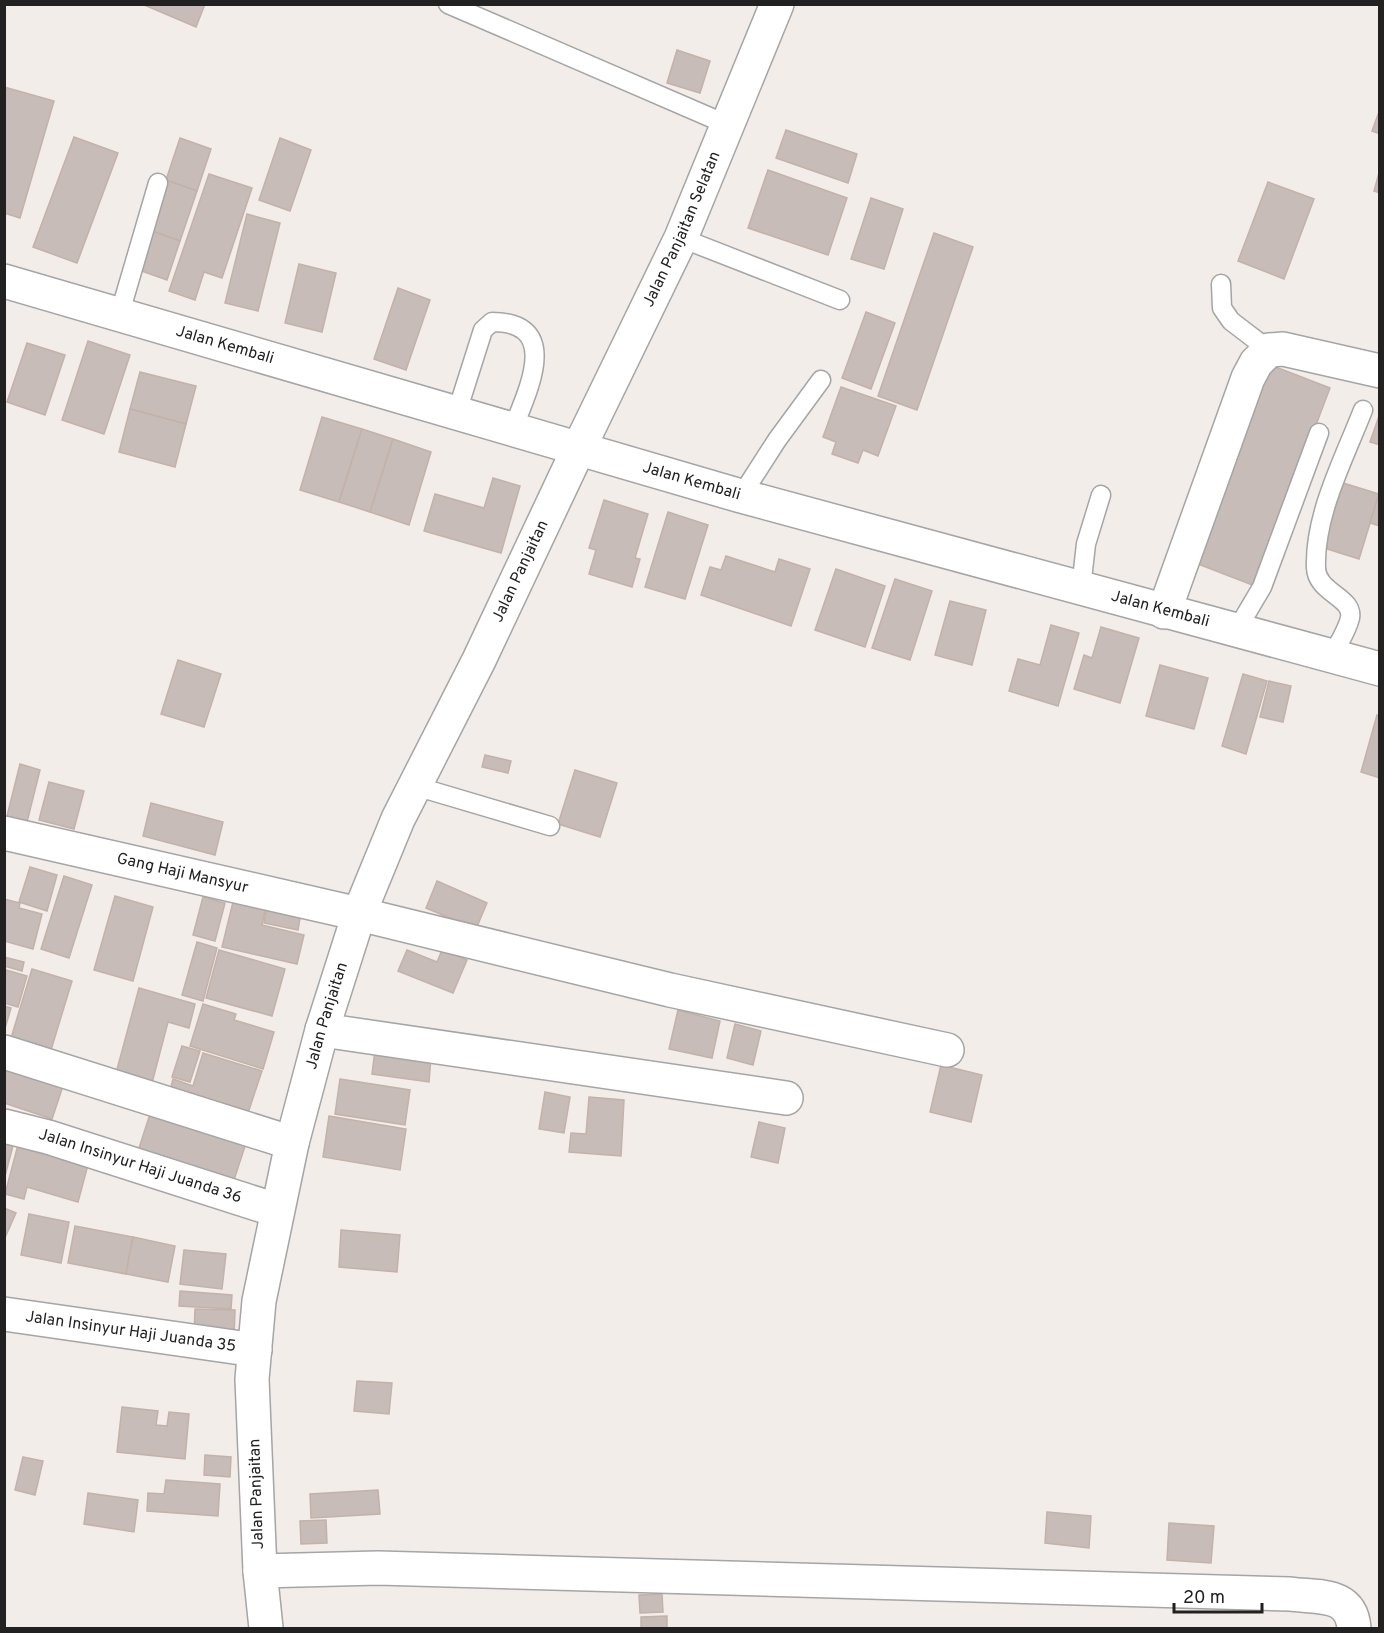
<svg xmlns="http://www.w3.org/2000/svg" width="1384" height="1633" font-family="Overpass,sans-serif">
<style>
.building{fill:#c7bcb7;stroke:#c4b1a9;stroke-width:1.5}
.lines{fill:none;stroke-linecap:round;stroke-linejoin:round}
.service-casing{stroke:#a5a5a5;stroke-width:21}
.minor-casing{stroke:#a5a5a5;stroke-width:36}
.tertiary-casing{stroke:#a5a5a5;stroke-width:36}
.service{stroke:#fff;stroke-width:18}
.minor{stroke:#fff;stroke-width:33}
.tertiary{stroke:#fff;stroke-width:33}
.labels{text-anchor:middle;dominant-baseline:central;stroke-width:4.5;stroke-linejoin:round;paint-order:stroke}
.street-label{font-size:16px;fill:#212121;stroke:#fff}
</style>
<rect width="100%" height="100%" fill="#f2ede8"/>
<!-- building -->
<g class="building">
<path d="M142,4H205L196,27Z"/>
<path d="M677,50L710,61L700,93L667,83Z"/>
<path d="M4,87L54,101L20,218L4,213Z"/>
<path d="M1380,109V134L1372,131Z"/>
<path d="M786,130L857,154L848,183L776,158Z"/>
<path d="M74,137L118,153L77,263L33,247Z"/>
<path d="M180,138L211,149L197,191L166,180Z"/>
<path d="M280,138L311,150L290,211L259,200Z"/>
<path d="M1380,169V193L1374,191Z"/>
<path d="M768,170L847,198L828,255L748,228Z"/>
<path d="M209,174L252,188L222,278L204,272L195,300L169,291Z"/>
<path d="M166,180L197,191L180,241L149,230Z"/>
<path d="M1268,182L1314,199L1284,279L1238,261Z"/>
<path d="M871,198L903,209L884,269L851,259Z"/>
<path d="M247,214L280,223L258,311L225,303Z"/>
<path d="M149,230L180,241L167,280L136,269Z"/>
<path d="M934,233L973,247L917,410L878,396Z"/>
<path d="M299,264L336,273L322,332L285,323Z"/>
<path d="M398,288L430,300L406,370L374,359Z"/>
<path d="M866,312L895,323L871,389L842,378Z"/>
<path d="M88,341L130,355L104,434L62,420Z"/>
<path d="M27,343L65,355L45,415L7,402Z"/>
<path d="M1268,364L1330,388L1255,586L1193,562Z"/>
<path d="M140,372L196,386L186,424L130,409Z"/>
<path d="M841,387L896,406L878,456L863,450L858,463L832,454L836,442L823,437Z"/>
<path d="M130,409L186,424L175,467L119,452Z"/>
<path d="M1380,413V445L1370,442Z"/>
<path d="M322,417L362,429L339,502L300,490Z"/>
<path d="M362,429L393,439L370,512L339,502Z"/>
<path d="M393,439L431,452L409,525L370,512Z"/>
<path d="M493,478L520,486L501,553L424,531L435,494L484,508Z"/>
<path d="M1340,482L1379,494L1359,559L1321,547Z"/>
<path d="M1380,491V526L1370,523Z"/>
<path d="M604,500L648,514L635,558L640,559L632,587L589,574L596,550L589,548Z"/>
<path d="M668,512L708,525L685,599L645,587Z"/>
<path d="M726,556L775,572L779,559L810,569L791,626L701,595L710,567L721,570Z"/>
<path d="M836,569L885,586L865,647L815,630Z"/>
<path d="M895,579L932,591L910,660L872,648Z"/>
<path d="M950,601L986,610L972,665L935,655Z"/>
<path d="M1051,625L1079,633L1058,706L1009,691L1018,659L1040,665Z"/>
<path d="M1101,627L1139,638L1120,703L1074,689L1084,655L1092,658Z"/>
<path d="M178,660L221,674L204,727L161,714Z"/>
<path d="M1160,665L1208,678L1194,729L1146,716Z"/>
<path d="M1243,674L1267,681L1246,754L1222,746Z"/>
<path d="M1269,681L1291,686L1283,722L1260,717Z"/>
<path d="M1377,715L1380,716V778L1361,772Z"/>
<path d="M485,755L511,761L508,773L482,767Z"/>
<path d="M20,764L40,770L26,826L6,820Z"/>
<path d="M575,770L617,783L600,837L558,824Z"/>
<path d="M49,782L84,791L74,829L39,820Z"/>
<path d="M151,803L223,822L215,855L143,836Z"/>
<path d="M30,867L57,875L47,911L19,902Z"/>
<path d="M64,876L92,885L69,958L41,949Z"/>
<path d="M437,881L487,903L476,929L426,908Z"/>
<path d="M115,896L153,907L133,981L94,970Z"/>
<path d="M203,897L225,903L215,941L193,935Z"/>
<path d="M234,898L266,906L262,925L304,935L297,964L222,947Z"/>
<path d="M4,899L20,903L19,908L42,914L33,949L4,941Z"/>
<path d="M267,905L301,912L298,930L264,923Z"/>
<path d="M197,942L217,948L203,1001L182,995Z"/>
<path d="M219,950L285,969L272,1016L206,998Z"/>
<path d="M407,950L437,962L442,950L467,960L453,993L398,971Z"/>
<path d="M4,957L24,962L22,971L4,966Z"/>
<path d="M32,969L72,981L51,1050L11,1038Z"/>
<path d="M6,970L27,976L18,1007L4,1003Z"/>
<path d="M139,988L195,1004L189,1028L168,1022L152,1083L116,1073Z"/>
<path d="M203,1004L236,1014L234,1020L274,1032L263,1069L190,1046Z"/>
<path d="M4,1006L11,1008L4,1032Z"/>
<path d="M678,1010L720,1021L712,1058L669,1049Z"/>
<path d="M735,1024L761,1031L753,1065L727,1058Z"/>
<path d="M182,1046L200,1051L190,1082L172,1077Z"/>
<path d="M375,1050L431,1057L429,1082L372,1074Z"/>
<path d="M203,1053L262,1071L246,1119L169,1094L173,1079L193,1086Z"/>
<path d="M10,1058L66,1077L52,1119L4,1103V1076Z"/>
<path d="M941,1065L982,1075L971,1122L930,1112Z"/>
<path d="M340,1079L410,1090L405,1125L335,1114Z"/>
<path d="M545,1092L570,1097L564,1133L539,1129Z"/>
<path d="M589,1097L624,1100L621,1156L569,1152L571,1133L586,1134Z"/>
<path d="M152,1108L247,1140L233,1183L138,1151Z"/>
<path d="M329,1116L406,1129L400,1170L323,1157Z"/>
<path d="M759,1122L785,1128L778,1163L751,1157Z"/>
<path d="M4,1136L15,1138L4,1180Z"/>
<path d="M19,1141L89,1161L78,1202L27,1187L24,1199L5,1194Z"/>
<path d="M4,1208L16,1213L4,1240Z"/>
<path d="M29,1214L69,1222L61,1263L21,1255Z"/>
<path d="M75,1226L133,1237L126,1274L68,1263Z"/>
<path d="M341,1230L400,1235L397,1272L339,1267Z"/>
<path d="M133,1237L175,1246L168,1282L126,1274Z"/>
<path d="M184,1250L226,1254L222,1289L180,1284Z"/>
<path d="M180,1291L232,1295L231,1309L179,1306Z"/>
<path d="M195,1309L235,1310L234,1336L194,1335Z"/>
<path d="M357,1381L392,1383L389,1414L354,1411Z"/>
<path d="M122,1407L158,1411L156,1425L167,1426L169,1412L189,1414L185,1459L117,1452Z"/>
<path d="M205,1455L231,1457L230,1477L204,1475Z"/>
<path d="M23,1457L43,1461L35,1495L15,1490Z"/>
<path d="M166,1480L220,1484L218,1516L147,1511L148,1493L164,1494Z"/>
<path d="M378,1490L380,1514L311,1518L310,1494Z"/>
<path d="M88,1493L138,1500L134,1532L84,1524Z"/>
<path d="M1047,1512L1091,1516L1089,1548L1045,1543Z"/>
<path d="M326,1520L327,1543L301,1544L300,1521Z"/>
<path d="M1169,1523L1214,1526L1211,1563L1167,1560Z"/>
<path d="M662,1594L663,1612L640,1613L639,1595Z"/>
<path d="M667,1616V1628H641V1617Z"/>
</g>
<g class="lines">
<defs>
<g id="service">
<path d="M448,4L728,125"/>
<path d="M681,238L840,300"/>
<path d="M1221,284L1222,308L1231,321L1269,350"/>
<path d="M119,316L158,183"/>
<path d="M456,415L483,330L492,322C564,322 526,394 512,431"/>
<path d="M741,496L777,440L821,380"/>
<path d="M1081,588L1086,544L1101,495"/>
<path d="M1236,631L1262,587L1319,433"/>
<path d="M1332,656C1338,644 1347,631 1350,618C1354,597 1317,593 1316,568C1314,515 1344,459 1363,410"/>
<path d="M415,786L550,826"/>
</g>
<g id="minor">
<path id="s1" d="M578,450L681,238L777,4"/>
<path d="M1164,612L1248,378L1256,363L1269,350L1283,349L1380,371"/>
<path id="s2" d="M4,833L359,914L670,990L947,1050"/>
<path d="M322,1030L786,1098"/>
<path d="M4,1052L292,1143"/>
<path id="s3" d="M4,1126L48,1137L276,1210"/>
<path id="s4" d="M4,1314L255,1350"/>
<path d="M260,1571L378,1568L1290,1594C1319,1598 1351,1592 1354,1628"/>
</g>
<g id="tertiary">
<path id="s5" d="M4,281L741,496L1380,669"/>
<path id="s6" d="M266,1628L260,1571L252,1379L259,1301L292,1143L322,1030L359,914L398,819L479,660L578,450"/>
</g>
</defs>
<!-- service casing -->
<use href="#service" class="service-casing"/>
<!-- minor casing -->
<use href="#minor" class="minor-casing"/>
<!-- tertiary casing -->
<use href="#tertiary" class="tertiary-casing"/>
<!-- service -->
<use href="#service" class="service"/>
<!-- minor -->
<use href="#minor" class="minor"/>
<!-- tertiary -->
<use href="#tertiary" class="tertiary"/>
</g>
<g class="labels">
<!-- street labels -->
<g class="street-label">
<text stroke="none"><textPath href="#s1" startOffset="244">Jalan Panjaitan Selatan</textPath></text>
<text stroke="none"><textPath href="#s5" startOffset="230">Jalan Kembali</textPath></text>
<text stroke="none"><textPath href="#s5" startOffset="716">Jalan Kembali</textPath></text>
<text stroke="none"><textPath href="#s6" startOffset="1107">Jalan Panjaitan</textPath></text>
<text stroke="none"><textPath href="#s5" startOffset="1202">Jalan Kembali</textPath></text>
<text stroke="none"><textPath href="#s2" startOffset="183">Gang Haji Mansyur</textPath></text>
<text stroke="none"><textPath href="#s6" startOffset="621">Jalan Panjaitan</textPath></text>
<text stroke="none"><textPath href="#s3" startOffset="142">Jalan Insinyur Haji Juanda 36</textPath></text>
<text stroke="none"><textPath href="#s4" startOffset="128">Jalan Insinyur Haji Juanda 35</textPath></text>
<text transform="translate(257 1494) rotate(-92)">Jalan Panjaitan</text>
</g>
</g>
<!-- border -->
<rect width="1384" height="1633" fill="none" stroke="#212121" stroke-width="12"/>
<!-- scale -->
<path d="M1174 1603v9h88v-9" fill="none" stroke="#212121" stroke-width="3"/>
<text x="1183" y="1603" font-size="18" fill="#212121" stroke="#ffffff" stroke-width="4.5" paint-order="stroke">20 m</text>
</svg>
